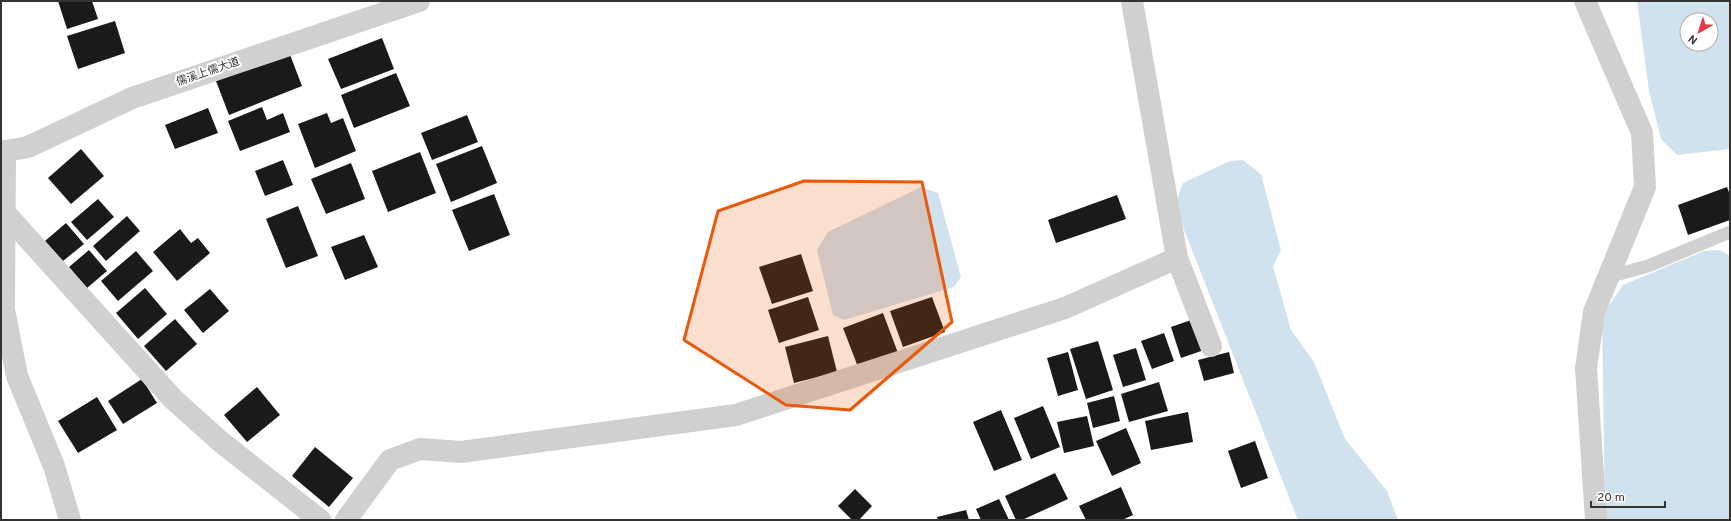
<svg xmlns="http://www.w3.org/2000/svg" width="1731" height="521" font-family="Overpass,'Noto Sans SC',sans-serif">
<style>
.water{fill:#cfe2ee;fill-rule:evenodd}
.building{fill:#1a1a1a}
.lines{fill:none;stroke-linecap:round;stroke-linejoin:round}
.lane{stroke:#d0d0d0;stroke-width:13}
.street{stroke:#d0d0d0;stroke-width:22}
.marked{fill:#e8590c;fill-opacity:0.2;stroke:#e8590c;stroke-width:3;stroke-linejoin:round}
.labels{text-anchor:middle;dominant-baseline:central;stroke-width:4;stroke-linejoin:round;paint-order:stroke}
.street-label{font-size:11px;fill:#333;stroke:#fff}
</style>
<rect width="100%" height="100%" fill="#fff"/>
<!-- water -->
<g class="water">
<path d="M1637,1H1730V149L1677,155L1661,139L1649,91ZM1687,20H1711V44H1687Z"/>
<path d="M1243,160L1261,174L1281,250L1273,266L1291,330L1314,362L1345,439L1387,491L1398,520H1298L1181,222L1177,200L1183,183L1230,161Z"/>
<path d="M921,187L938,193L961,277L954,287L844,320L833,315L817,250L828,232Z"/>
<path d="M1720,250L1730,256V520H1607L1605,517L1602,316L1623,285L1704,251Z"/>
</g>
<!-- building -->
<g class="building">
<path d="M58,1H92L98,19L67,29Z"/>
<path d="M115,21L125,53L78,69L67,36Z"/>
<path d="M382,38L394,69L341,89L328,59Z"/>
<path d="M289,52L302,86L229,115L216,81Z"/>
<path d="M396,73L410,106L354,128L341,95Z"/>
<path d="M262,107L267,120L283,113L290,132L240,151L228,121Z"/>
<path d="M208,108L218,133L175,149L165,125Z"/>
<path d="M327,113L331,123L343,118L356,151L315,168L298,124Z"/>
<path d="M467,115L478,142L432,160L421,133Z"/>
<path d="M482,146L497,183L451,202L436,164Z"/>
<path d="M81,149L104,176L71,204L48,178Z"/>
<path d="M420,152L436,193L388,212L372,171Z"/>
<path d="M283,160L293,185L265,196L255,171Z"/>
<path d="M351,163L365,199L326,214L311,179Z"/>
<path d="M1727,187L1730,195V220L1688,235L1678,205Z"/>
<path d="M494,194L510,235L469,251L452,210Z"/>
<path d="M1117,195L1126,219L1056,243L1048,220Z"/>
<path d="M98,199L114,217L87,240L71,222Z"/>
<path d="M298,206L318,256L286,268L266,219Z"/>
<path d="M127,216L140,231L106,261L93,246Z"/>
<path d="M66,223L84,244L63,261L45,241Z"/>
<path d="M180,229L191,243L198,238L210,253L177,281L153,252Z"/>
<path d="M364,235L378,267L345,280L331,247Z"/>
<path d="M89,250L107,271L87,288L69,267Z"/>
<path d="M136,251L153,271L118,301L101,281Z"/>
<path d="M801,254L813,291L772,304L759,267Z"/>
<path d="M145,288L167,314L138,339L116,313Z"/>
<path d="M210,289L229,311L203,333L184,310Z"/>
<path d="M808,297L819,330L779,343L768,310Z"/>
<path d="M932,297L945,332L903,347L890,311Z"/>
<path d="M883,313L898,353L858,367L843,328Z"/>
<path d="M175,319L197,344L166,371L144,346Z"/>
<path d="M1194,319L1204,350L1181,358L1171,327Z"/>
<path d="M1164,333L1174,361L1152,369L1141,341Z"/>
<path d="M828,336L837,372L794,383L785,347Z"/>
<path d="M1098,341L1113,390L1086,399L1070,349Z"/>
<path d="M1136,348L1146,380L1123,387L1113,355Z"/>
<path d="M1068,352L1078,390L1058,396L1047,358Z"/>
<path d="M1229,352L1234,373L1204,381L1198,360Z"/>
<path d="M142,379L157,403L123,424L108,401Z"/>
<path d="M1159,382L1168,411L1129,422L1121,394Z"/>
<path d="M257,387L280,415L247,442L224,415Z"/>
<path d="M1114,396L1120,421L1093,428L1087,403Z"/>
<path d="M97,397L117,430L78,453L58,421Z"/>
<path d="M1043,406L1060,447L1031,459L1014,418Z"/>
<path d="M1001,410L1022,460L994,471L973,422Z"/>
<path d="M1188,412L1193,442L1151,450L1145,421Z"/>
<path d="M1087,416L1094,446L1064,453L1057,422Z"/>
<path d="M1126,428L1141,463L1112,476L1096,441Z"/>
<path d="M1255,441L1268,478L1241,488L1228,451Z"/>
<path d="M315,447L353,478L329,507L292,476Z"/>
<path d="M1055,473L1068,499L1022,520H1016L1005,496Z"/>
<path d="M1121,487L1133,515L1122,520H1086L1079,506Z"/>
<path d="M855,489L872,506L859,520H852L838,506Z"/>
<path d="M999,499L1009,520H981L976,509Z"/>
<path d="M966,510L969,520H938L937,517Z"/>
</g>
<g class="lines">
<!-- lane -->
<path class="lane" d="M1608,277L1648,266L1730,232"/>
<!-- street -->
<g class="street">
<path d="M1132,1L1177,258L1211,346"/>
<path d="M1585,1L1642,133L1645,187L1594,312L1586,368L1596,520"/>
<path d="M5,151L4,310L17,376L54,466L70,520"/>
<path d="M1,152L28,147L132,98L419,1"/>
<path d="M4,212L173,399L221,442L320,520"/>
<path d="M346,520L390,460L420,449L461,452L736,415L1065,308L1177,258"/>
</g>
</g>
<!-- marked area -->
<path class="marked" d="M804,181L922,182L952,322L850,410L786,405L684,340L718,211Z"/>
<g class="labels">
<!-- street labels -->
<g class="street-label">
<text transform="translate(208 72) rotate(-19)">儒溪上儒大道</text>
</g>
</g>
<!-- border -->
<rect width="1731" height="521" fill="none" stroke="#333333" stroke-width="4"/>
<!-- north arrow -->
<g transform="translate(1699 32) rotate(219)"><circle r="19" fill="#ffffff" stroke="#adadad"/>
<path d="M0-3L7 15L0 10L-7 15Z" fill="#e63946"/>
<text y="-6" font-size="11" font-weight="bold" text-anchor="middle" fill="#333333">N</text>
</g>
<!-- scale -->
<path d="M1591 501v6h74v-6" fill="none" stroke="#333333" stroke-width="2"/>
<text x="1597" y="501" font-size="12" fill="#333333" stroke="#ffffff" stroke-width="3" paint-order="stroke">20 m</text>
</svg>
